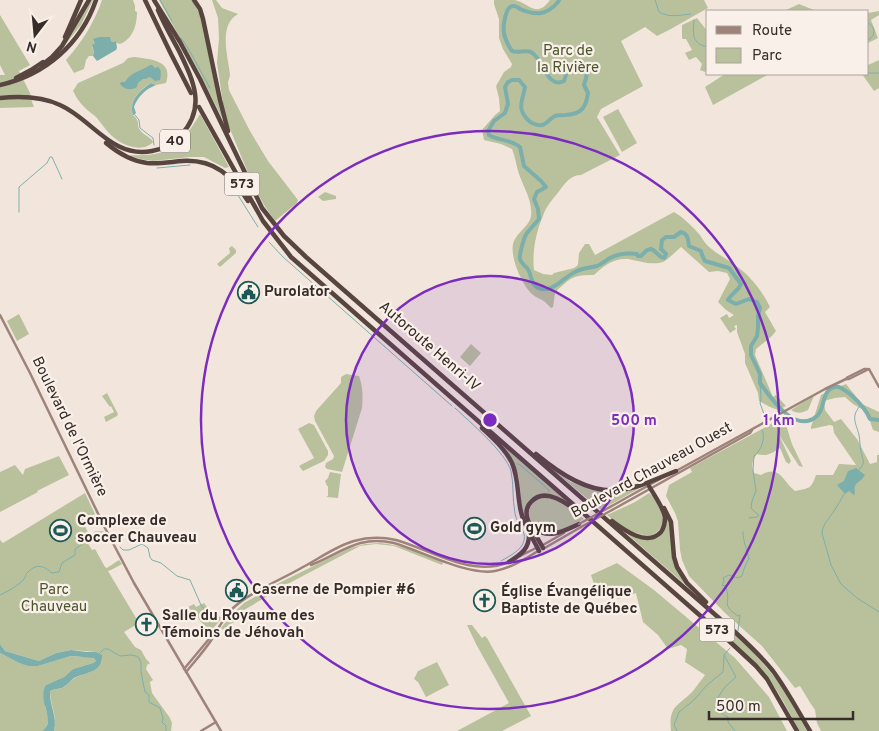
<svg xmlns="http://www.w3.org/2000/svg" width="879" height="731" font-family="Overpass,sans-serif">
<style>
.green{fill:#b8c19c}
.water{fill:#7cafac}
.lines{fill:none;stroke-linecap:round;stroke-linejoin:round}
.stream{stroke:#7cafac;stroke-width:1}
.river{stroke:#7cafac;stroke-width:4}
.secondary{stroke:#9e837a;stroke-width:2.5}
.motorway{stroke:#584540;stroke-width:4.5}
.secondary-bridge{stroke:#9e837a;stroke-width:2.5}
.ring{fill:none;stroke:#7b2cbf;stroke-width:2.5}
.labels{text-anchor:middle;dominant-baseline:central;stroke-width:4.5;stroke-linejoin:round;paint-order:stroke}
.shield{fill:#f9f0e9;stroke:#716762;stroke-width:1}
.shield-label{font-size:14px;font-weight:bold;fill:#372c28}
.park-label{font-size:15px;fill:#4a552c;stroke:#f9f0e9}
.poi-label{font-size:15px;font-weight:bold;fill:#372c28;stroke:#f9f0e9;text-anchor:start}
.street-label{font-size:15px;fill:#372c28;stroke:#f9f0e9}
.centre{fill:#7b2cbf;stroke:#f9f0e9;stroke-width:2.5}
.ring-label{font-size:15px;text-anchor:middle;font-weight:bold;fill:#7b2cbf;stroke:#f9f0e9;stroke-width:4.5;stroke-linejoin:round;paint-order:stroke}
</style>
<rect width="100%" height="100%" fill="#f2e6dc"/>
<!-- green -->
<g class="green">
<path d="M90,0H93L81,25L64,46Z"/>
<path d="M102,0H133L135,6V11L137,12C137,25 133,39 120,44L111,41L107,37H99L95,41V43L92,47L94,52L93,56H89L86,60L84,69L74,73L66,60C82,42 94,23 102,0Z"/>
<path d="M159,0H192C203,16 205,37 209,56C213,77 217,98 223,118H222L199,72Z"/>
<path d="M212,0H216L222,8L238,14C218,25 228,56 230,74C230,77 229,79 228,82C228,83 229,89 229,90L250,131L268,161L298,200L297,203L275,221L264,205L253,185L225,117L217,63L219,38L218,18Z"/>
<path d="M494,0C501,0 508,0 515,0C529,3 536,19 550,0H704L708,8L669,30L657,36L645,27L621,41L643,86L601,109L597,117L620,155L581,175C571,175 566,182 560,190C554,198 546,206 543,216C536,232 532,252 534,270L543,274L552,275L554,273L574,268L578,265L579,253L585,244H589L595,255L674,212C684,218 692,226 700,235C702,238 704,242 707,245C714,252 724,257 732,263C749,274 761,289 770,307L765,312L776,331L772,336L756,349L755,355L773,397L776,395L786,406L778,410L770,407L759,401L758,393L745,363V354L737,332V325L734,326L736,329L730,333L720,318L727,314L729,318L734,315L726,310L718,302L730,279L727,273L718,271L709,272L681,247C675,252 669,259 663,262C658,264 652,263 647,263C641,262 634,260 628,259C614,258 603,266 594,275C581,275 573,275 563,285C560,288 556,290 555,294C554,298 554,303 553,307L551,308C549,306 547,304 545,302C542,299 536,298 532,294C522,285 508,254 514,241C518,232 530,225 531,216C533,200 522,185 518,171C516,164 515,156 512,149L501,144L484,140L482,130L495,115L500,111L499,98L496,86L504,72L511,67L512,64L503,49L499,38V19L494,4Z"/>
<path d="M799,4L814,10L835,11H784Z"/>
<path d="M879,11V15L871,20L878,38L868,43V13Z"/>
<path d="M0,15L30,65L19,71L30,93L32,102L34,107L0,108V75H5L0,65Z"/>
<path d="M697,18L708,32V73L700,70L702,64L696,57L689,60L685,53L692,50L686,39H683L682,38V25Z"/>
<path d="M134,57C150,59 174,60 166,83L156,85L151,83C139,90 129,100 133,115C141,122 136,124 140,130C144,136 150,136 153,142C144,152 127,147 117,140C108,134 103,125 96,117C90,112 83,107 79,101C76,98 75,94 73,91L78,83L123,63L128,58Z"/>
<path d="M879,60V88L874,91L862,74H868V65Z"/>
<path d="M725,74H769L713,105L705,87Z"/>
<path d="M618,109L637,143L622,152L603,117Z"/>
<path d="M200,114L229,167L225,168L204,157H190L153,161L140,159L129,155C170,157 180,147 200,114Z"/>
<path d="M325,192L336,196V199L323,201L318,197Z"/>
<path d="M232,246L236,250V253L220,267L217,264L230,253L229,248Z"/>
<path d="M19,314L29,334L17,341L7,321Z"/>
<path d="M471,344L481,353L470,366L460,357Z"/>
<path d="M346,374L359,376C363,387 363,397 362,408L342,472L327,469L325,467L326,463L333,459L334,456L315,421L314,416L316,411L341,383V377Z"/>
<path d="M846,384L862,404L879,412V432L873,430L867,412L853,404L845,397L835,398L824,401L825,410L834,422L841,419L857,439L870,464L877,462V455H879V731H821L817,723L815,710L809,701L800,686L795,688L762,646L725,613L689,576L682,560L680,550L678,521L675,513L666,496L669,485L692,472L690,468L762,429L779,419L787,428L792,444L803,467L799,466L779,435L791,461L789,464L786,462L780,448C772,453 767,457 757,454C752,460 751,465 754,473L761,475C780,464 783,482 795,491C810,488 811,489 816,475H833L839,464L856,465L834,433L833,426L830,425L811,429V427L821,395L831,390Z"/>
<path d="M107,393L118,414L117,416L106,422L104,417L114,412L111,406L110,407L102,396Z"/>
<path d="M814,396L808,410C802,413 797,414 791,410Z"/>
<path d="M309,423L314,425L328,451V455L324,461L303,471L299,466L314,458L298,429Z"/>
<path d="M504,446L566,501V502L550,496L531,500L525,520C519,505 522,490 518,475C515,465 507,456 504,446Z"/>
<path d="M59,456L69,475L37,491L38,492L0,512V472L15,465L23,475L25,469Z"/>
<path d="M548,466L571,482L588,487L620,492L630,490L647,484L601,510Z"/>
<path d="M330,472L341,474L338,498L326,497L328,496V486H327L325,481L328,478Z"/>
<path d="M85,493L95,514L82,521L90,536L86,540L92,550L95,549L105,567L107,568L119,560L122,564L111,570L108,571L139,623L124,632L135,647L141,650L146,659L150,663L147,665L146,669L153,680L150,682L152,693L170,718L172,723L171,731H54C58,717 50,705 50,691C54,689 59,689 62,688C67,686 70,680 75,678C85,673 99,672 102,660L96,652L71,650L56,653L39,661L5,651L0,644V540L3,543Z"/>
<path d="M649,493C653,496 655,499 657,503C664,516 668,527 652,535C635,537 620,525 607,515L635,502Z"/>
<path d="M540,498C557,496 572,509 584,519C578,523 559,533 551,533C531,532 519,509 540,498Z"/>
<path d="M665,514L670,525L673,556L688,587L626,533L639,538L659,535Z"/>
<path d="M379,543C400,544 421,554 441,561L443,563L442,565L394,546L376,544L360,546L278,589L276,591L239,613L234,619V622L223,630L221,628L231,615L244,603L281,582L350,548L365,544Z"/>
<path d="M617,563L654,590L735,658L769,697L787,731H671C668,705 679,706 693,691C697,686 701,680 705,675L685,662L687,649L681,645L668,649L658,635L643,622L636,593L618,599L613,595L609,589L594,584L591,575Z"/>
<path d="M204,603L210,611L222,618L211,631C208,628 204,625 201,622C194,613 199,612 186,608L194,604L196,607Z"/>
<path d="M467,625H472L482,638L485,636L487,638L531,716L502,731H457L509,703L476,644Z"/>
<path d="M737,634L779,682L807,731H799C789,712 780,693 767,677C756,663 743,652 731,640Z"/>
<path d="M0,653L19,663L38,666L71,656L81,657H94L96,661L93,663L73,669L64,677L46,685L45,707L49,718L46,728L42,731H0Z"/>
<path d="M437,662L449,685L426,697L418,682L414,679L418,671Z"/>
</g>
<!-- water -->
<g class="water">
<path d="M99,37H110L111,41L114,42L116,41L117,48L116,50L97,61L93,56L94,52L92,45L95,43L93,39Z"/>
<path d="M150,65H152L155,68L158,67C162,70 161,75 160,80L155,81L150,77L145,79H143L138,83L137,87C132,90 125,91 120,84L121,82H125C131,71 141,72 150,65Z"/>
<path d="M151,83L156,85C146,89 138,96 134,107L136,113L134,115H133C129,100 139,91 151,83Z"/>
<path d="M856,468L865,475C860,484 853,481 855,493L854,495L849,491L845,494L837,485L844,481L848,471Z"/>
<path d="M0,644L5,651L39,661L56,653L71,650L87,652H96L102,655C103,673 86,672 74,678C70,681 66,686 62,688C58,689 54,689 50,691C49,705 58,717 54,731H42C58,721 36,701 46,685L64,677L73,669L93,663L96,661L94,658L71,656L38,666H29L19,663L0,653Z"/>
</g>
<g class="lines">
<!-- stream -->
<g class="stream">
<path d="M160,0L172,21"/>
<path d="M655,0L659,12C669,18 680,15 691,14"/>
<path d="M694,20C693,34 691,44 708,47"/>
<path d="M868,23C876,27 876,36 868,40"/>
<path d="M181,38L188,48L210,88"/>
<path d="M868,73H879"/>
<path d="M135,115L139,120L140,128L153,138L154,145"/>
<path d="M157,168L190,165"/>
<path d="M234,189L258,227"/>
<path d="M19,212V187L47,163L50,157H52L62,179"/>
<path d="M269,242L283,257L452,406"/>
<path d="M760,383L761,399L760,403L765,417"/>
<path d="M455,408C469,421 506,453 511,471C514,485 512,499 515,513C516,521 522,527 524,534C527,548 511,555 501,561"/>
<path d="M517,464H519L549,490V492"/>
<path d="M859,470C866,462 863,461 861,452C860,447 860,441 859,435C856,423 850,416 861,405"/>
<path d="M844,494C841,500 837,506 834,511C829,519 823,523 822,533L831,565L841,584L857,598L879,612"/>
<path d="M749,518L757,517L759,515L755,512L751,508L752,501L756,491L753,470L754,456C761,451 766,438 762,430"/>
<path d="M120,547L123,550H129L142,544L148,548L150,557L152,560L161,563L177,576L190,580L201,605L212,619L218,620"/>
<path d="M0,595C8,591 18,586 24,579C28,573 23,577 28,572C37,563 44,566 52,573L59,572L62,563L75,555V549L81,545L95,532H103"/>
<path d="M738,631L740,615L738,616C719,603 733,603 725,586L722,585L724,581L723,578L729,575C734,577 737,579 742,576C743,572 746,562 749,559C747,549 743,542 743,532"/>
<path d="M730,648L724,655L736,677L725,687L716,700C716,707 721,715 728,717V722L735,731"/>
<path d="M100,653L104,649H108L120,656L131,655L136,656L139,658L141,663V672L145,692L149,695V702L160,708L163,718L162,722L166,726V731"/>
<path d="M677,731L674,725L679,712L693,701L707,685L723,672L724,656"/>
</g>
<!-- river -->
<path class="river" d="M559,0L558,2C547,15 536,16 520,9C518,7 517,6 513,6C505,6 503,27 504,33C505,40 508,45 512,51C518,53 525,50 531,52C543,58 547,90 564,81L569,65L575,63L584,64C589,71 586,78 584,85L588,93C586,107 582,114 566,115C563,115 558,115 555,116C550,118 547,124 542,125C537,126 531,123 528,120C516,108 523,100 525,87L519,80H512L508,82L505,87L508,104L505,113L494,121L488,131L489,135C499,141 510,139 520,147L524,166L541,181L546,187L537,192L534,199L538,209L539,219C535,224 531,228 527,233C524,237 519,255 520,259C521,263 524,265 527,268C532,274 530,284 538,288C552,294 564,277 575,272C582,268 590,268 597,266C602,264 606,260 610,258C618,254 629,253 637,254L638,256H641L647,250L651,249C657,251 658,257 664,258L666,254L661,249L662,240L666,237H674L681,232C688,234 688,239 689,246L701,251L702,255L705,261L729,268L741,284C739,290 731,294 728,300L736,304L749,299L757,302L760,308L758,316V328L757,336L751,346V355L760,374V383C771,398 795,435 817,416C824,410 822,398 828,391C837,382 843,389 851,395C859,402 866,409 870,419L879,420"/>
<!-- secondary -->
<g class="secondary">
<path d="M0,315L30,373L105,528L134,583L221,731"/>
<path d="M869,369L879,387"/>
<path d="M846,379L848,377L864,369H867"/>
<path d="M676,471L825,389L846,379H849L869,369"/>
<path d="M610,507L660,479"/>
<path d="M612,510L750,433L752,430"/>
<path d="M543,545L564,533"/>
<path d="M543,549L581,527"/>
<path d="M520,556L538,547"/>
<path d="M311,565C342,553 357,535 394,543C421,551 468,576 495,571C511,568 525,559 538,551"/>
<path d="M184,669L214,633"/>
<path d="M186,672C195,661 205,650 212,639C218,629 223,619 231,610C249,592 281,580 303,567C320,558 336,546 354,541C368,537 382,537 396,540C432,550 471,578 509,562"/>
<path d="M201,731L216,722"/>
</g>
<!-- motorway -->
<g class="motorway">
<path d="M145,0L171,54L191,93"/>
<path d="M154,0L180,42L200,79L262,208L284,236L306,257L735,632C748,644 762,657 773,671C787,690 798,711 810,731"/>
<path d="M194,0L200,9L203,19L220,100L228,131"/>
<path d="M65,37L69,28L81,0"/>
<path d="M42,65L52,57L62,46L89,0"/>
<path d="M16,78L31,70L43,62"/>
<path d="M0,85C45,75 81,44 96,0"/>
<path d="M0,98C20,96 41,96 60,105C92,119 112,159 152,151C163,149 173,144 181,135C207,107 193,80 179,51C172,38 164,24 158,10"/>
<path d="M199,107L263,221L291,257L728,640L756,666L767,679L797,731"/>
<path d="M106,143C118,153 131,161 147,163C159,164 170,162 182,161C215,159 232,176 248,201"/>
<path d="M482,428C493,438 505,449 512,463C519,479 517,496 521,512C524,526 533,538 539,551"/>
<path d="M536,454C559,473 589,494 620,490C639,488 658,478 676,471"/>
<path d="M664,508L671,522L674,557L677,567L687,583L706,602"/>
<path d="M612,521C624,530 647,547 661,532C664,528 665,522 665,517C663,507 654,495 649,486"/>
<path d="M534,528C548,540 564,531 579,524"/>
<path d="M543,548C539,540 529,526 527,517C526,512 527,506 531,502C545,486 568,504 580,514"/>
<path d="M509,562C522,554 530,548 529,532"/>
</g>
<!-- secondary-bridge -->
<g class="secondary-bridge">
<path d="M579,524L610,507"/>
<path d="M581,527L612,510"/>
</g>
</g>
<!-- distance rings -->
<circle cx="490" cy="420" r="144" fill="#7b2cbf" fill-opacity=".12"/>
<g class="ring">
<circle cx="490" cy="420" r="144"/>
<circle cx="490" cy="420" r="289"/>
</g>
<!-- icons -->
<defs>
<symbol id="civic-ring" viewBox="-11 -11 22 22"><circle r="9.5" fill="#f9f0e9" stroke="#1e5856" stroke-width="1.5"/><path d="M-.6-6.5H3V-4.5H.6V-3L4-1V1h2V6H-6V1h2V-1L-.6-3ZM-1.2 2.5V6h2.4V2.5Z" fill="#1e5856"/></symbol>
<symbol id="stadium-ring" viewBox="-11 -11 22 22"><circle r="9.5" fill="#f9f0e9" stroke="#1e5856" stroke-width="1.5"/><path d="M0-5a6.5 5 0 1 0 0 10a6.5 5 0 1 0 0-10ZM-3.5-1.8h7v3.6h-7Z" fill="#1e5856"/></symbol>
<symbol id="church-ring" viewBox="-11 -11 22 22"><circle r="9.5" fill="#f9f0e9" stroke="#1e5856" stroke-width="1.5"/><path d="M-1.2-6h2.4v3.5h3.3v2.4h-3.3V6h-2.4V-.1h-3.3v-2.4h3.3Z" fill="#1e5856"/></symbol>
</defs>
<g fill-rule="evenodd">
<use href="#civic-ring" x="236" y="280" width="25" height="25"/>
<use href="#stadium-ring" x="462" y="516" width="25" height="25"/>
<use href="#stadium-ring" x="48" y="518" width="25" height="25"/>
<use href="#civic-ring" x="224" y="578" width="25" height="25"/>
<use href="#church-ring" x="472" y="588" width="25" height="25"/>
<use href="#church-ring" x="134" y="612" width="25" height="25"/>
</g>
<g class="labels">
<!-- shield labels -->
<g class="shield">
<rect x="160" y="129.5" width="30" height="23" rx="4"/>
<rect x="224.5" y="172.5" width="35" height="23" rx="4"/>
<rect x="699.5" y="618.5" width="35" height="23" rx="4"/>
</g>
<g class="shield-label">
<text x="175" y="141">40</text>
<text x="242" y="184">573</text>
<text x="717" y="630">573</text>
</g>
<!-- park labels -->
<g class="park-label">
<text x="568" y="51">Parc de<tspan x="568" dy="17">la Rivière</tspan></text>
<text x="54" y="590">Parc<tspan x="54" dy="17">Chauveau</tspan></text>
</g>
<!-- poi labels -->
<g class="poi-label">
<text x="264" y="292">Purolator</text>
<text x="77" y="521">Complexe de<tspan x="77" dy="17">soccer Chauveau</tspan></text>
<text x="490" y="528">Gold gym</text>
<text x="252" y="590">Caserne de Pompier #6</text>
<text x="501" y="592">Église Évangélique<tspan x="501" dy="17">Baptiste de Québec</tspan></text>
<text x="162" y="616">Salle du Royaume des<tspan x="162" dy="17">Témoins de Jéhovah</tspan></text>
</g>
<!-- street labels -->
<g class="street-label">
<text transform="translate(429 347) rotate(41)">Autoroute Henri-IV</text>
<text transform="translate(69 427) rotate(64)">Boulevard de l'Ormière</text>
<text transform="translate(652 471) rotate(-29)">Boulevard Chauveau Ouest</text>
</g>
</g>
<circle cx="490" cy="420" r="8" class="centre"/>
<g class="ring-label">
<text x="634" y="425">500 m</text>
<text x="779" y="425">1 km</text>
</g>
<!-- legend -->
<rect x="706" y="10" width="162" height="65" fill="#f9f0e9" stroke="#aba29c"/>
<rect x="716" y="26" width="25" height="8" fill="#9e837a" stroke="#aba29c"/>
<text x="752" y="35" font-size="15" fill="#372c28">Route</text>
<rect x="716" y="48" width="25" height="15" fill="#b8c19c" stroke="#aba29c"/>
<text x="752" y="60" font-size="15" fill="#372c28">Parc</text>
<!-- north arrow -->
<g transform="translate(35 35) rotate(196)" stroke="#f9f0e9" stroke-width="4" paint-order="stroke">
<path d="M0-4L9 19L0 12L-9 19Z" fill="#372c28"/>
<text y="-8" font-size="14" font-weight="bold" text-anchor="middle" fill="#372c28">N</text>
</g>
<!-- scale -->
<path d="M709 711v8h144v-8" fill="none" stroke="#372c28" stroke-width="2.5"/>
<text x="716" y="711" font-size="15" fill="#372c28" stroke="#f9f0e9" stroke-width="4" paint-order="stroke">500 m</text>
</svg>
